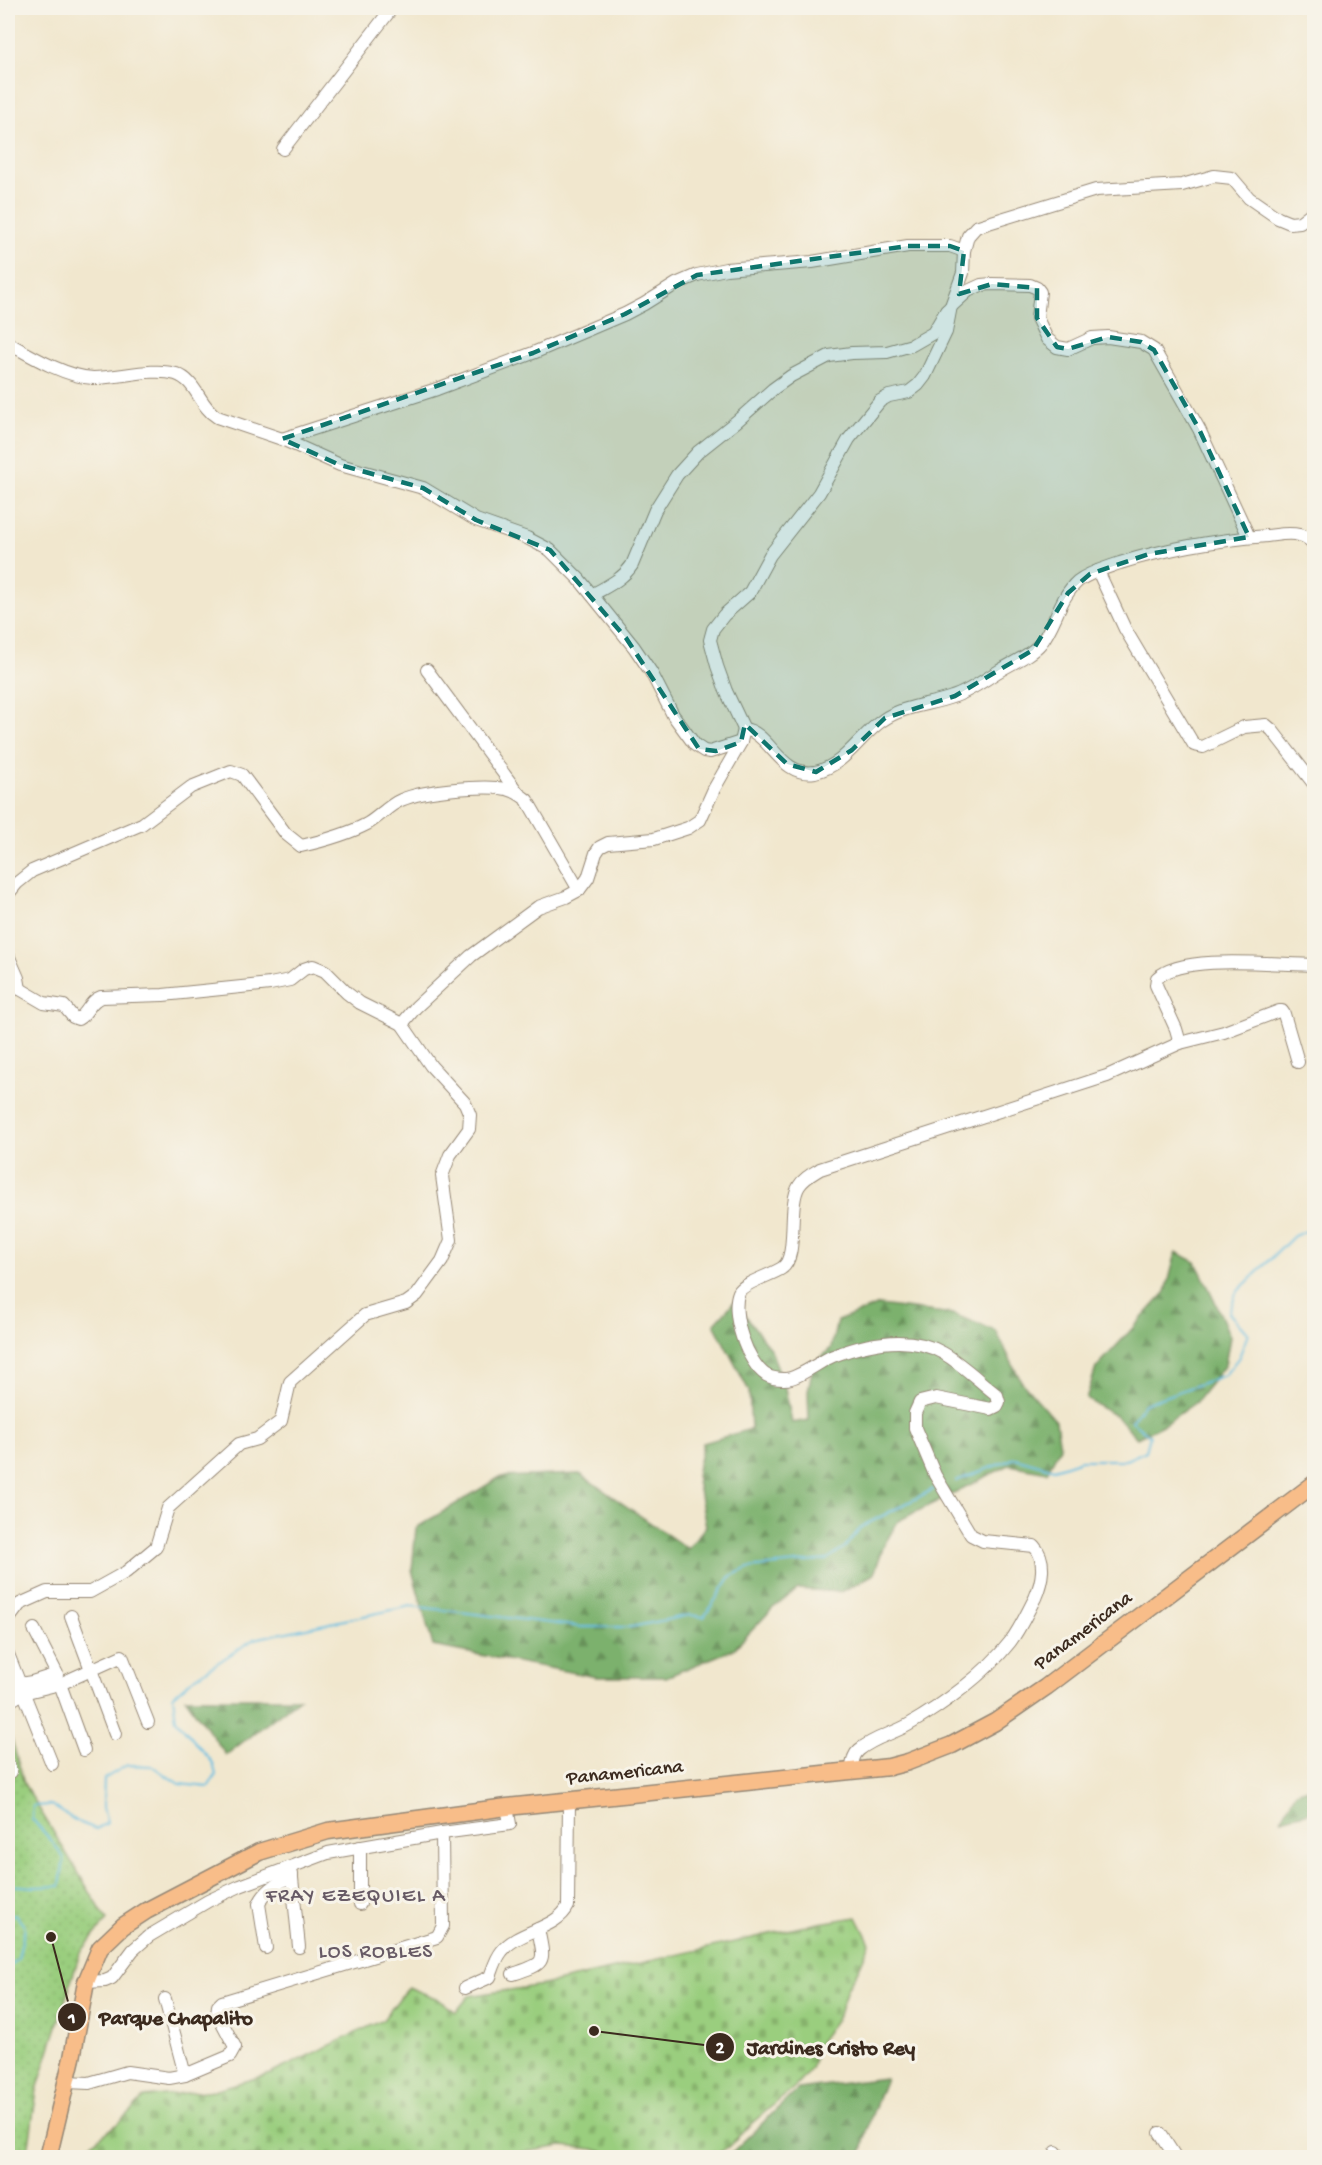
<svg xmlns="http://www.w3.org/2000/svg" width="1322" height="2165" font-family="'Gochi Hand',sans-serif">
<style>
.grass{fill:url(#grass-dots);stroke:#6a7c4e;stroke-width:1.5}
.forest{fill:url(#forest-firs);stroke:#5b6e46;stroke-width:1.5}
.cemetery{fill:url(#cemetery-stones);stroke:#6a7c4e;stroke-width:1.5}
.lines{fill:none;stroke-linecap:round;stroke-linejoin:round}
.stream{stroke:#64bde1;stroke-width:2}
.minor-casing{stroke:#968876;stroke-width:14}
.major-casing{stroke:#968876;stroke-width:19}
.minor{stroke:#fff;stroke-width:12}
.major{stroke:#f8bd89;stroke-width:16}
.marked{fill:#0f766e;fill-opacity:0.2;stroke:#0f766e;stroke-width:4.5;stroke-dasharray:12 8;stroke-linejoin:round}
.labels{text-anchor:middle;dominant-baseline:central;stroke-width:6;stroke-linejoin:round;paint-order:stroke}
.street-label{font-size:20px;fill:#3b2a1e;stroke:#f7f3e8}
.neighbourhood-label{font-size:21px;letter-spacing:1.5px;fill:#675a65;stroke:#f7f3e8}
.leader{fill:none;stroke:#3b2a1e;stroke-width:2}
.callout-dot{fill:#3b2a1e;stroke:#f7f3e8;stroke-width:2}
.mark-label{font-size:18px;text-anchor:middle;font-weight:bold;fill:#fff}
.callout-label{font-size:21px;text-anchor:middle;font-weight:bold;fill:#3b2a1e;stroke:#f7f3e8;stroke-width:6;stroke-linejoin:round;paint-order:stroke}
</style>
<defs>
<pattern id="grass-dots" width="8" height="8" patternUnits="userSpaceOnUse" patternTransform="scale(1.5)"><rect width="8" height="8" fill="#9ace7e"/><path d="M2 2h.1M6 6h.1" fill="none" stroke="#86b16c" stroke-width="1.8" stroke-linecap="round"/></pattern>
<pattern id="forest-firs" width="22" height="20" patternUnits="userSpaceOnUse" patternTransform="scale(1.5)"><rect width="22" height="20" fill="#7bb16d"/><path d="M5 1l3.5 6h-7zM16 11l3.5 6h-7z" fill="#669059"/></pattern>
<pattern id="cemetery-stones" width="16" height="16" patternUnits="userSpaceOnUse" patternTransform="scale(1.5)"><rect width="16" height="16" fill="#9ace7e"/><path d="M2 7V4a2 2 0 0 1 4 0v3zM10 15v-3a2 2 0 0 1 4 0v3z" fill="#86b16c"/></pattern>
</defs>
<rect width="100%" height="100%" fill="#f7f3e8"/>
<filter id="ink" filterUnits="userSpaceOnUse"><feTurbulence type="fractalNoise" baseFrequency=".0167" numOctaves="2"/><feDisplacementMap in="SourceGraphic" scale="12" xChannelSelector="R" yChannelSelector="G"/><feConvolveMatrix kernelMatrix="1 2 1 2 8 2 1 2 1" color-interpolation-filters="sRGB"/></filter>
<filter id="wash" filterUnits="userSpaceOnUse"><feTurbulence type="fractalNoise" baseFrequency=".008" numOctaves="4" result="noise"/><feDisplacementMap in="SourceGraphic" scale="24" xChannelSelector="R" yChannelSelector="G"/><feGaussianBlur stdDeviation="1.35" result="paint"/><feColorMatrix in="noise" values="0 0 0 0 0 0 0 0 0 0 0 0 0 0 0 0 0 1.4 0 .05"/><feComposite in="paint" operator="in"/></filter>
<g filter="url(#wash)">
<rect width="100%" height="100%" fill="#f1e7ce"/>
<!-- grass -->
<path class="grass" d="M8,1726L24,1784L107,1920L80,1953L37,2090L27,2158L8,2157Z"/>
<!-- forest -->
<g class="forest">
<path d="M1176,1252L1196,1262L1215,1301L1230,1337L1225,1365L1196,1402L1166,1423L1137,1438L1116,1416L1086,1399L1096,1368L1166,1292Z"/>
<path d="M735,1301L771,1350L785,1388L792,1423L809,1420L808,1391L813,1365L831,1348L837,1321L879,1305L953,1314L996,1331L1021,1381L1056,1421L1060,1447L1047,1472L1009,1465L898,1521L884,1545L874,1574L841,1592L798,1589L773,1608L734,1649L666,1677H596L433,1646L412,1570L416,1528L500,1477L580,1474L688,1549L706,1526L696,1475L703,1443L751,1429L749,1391L714,1324Z"/>
<path d="M185,1698H300L226,1755Z"/>
<path d="M1314,1786V1811L1281,1819L1296,1792Z"/>
<path d="M886,2078L870,2120L860,2157H727L798,2089Z"/>
</g>
<!-- cemetery -->
<path class="cemetery" d="M857,1917L870,1943L859,1968L847,1988L839,2015L819,2042L811,2069L796,2086L752,2123L728,2147L713,2157H621L593,2149L563,2146L524,2152L512,2158L79,2157L92,2143L115,2126L145,2097L214,2090L270,2074L383,2020L408,1987L438,1999L456,2012L469,1996L543,1985L819,1923Z"/>
<g class="lines">
<!-- stream -->
<g class="stream">
<path d="M956,1481L1015,1458L1054,1469L1081,1460H1126L1146,1451L1150,1436L1132,1421L1144,1404L1225,1375L1239,1357L1248,1334L1229,1313L1236,1293L1294,1236L1314,1228"/>
<path d="M8,1885L34,1887L60,1886L64,1858L51,1840L32,1819L33,1806L51,1805L78,1822L96,1829L107,1823L103,1808L104,1779L127,1765L152,1766L179,1784L208,1787L216,1775L213,1763L176,1720L173,1696L190,1681L254,1639L411,1606L582,1627H631L690,1615L704,1617L731,1576L748,1568L826,1560L845,1547L861,1527L934,1489"/>
<path d="M8,1916L15,1914L25,1927L18,1959L8,1968"/>
</g>
</g>
</g>
<g filter="url(#ink)">
<g class="lines">
<defs>
<g id="minor">
<path d="M283,149L392,8"/>
<path d="M8,343C31,356 66,377 93,378C118,378 153,367 176,374C197,381 199,406 217,417L282,439L340,465L423,488L476,520L527,538L550,550L579,579L634,647L651,672L673,715L695,745L704,751L710,752L741,742"/>
<path d="M282,439L437,389L533,353L625,314L644,304L676,284L697,275L726,269L812,262L908,246H950L964,251"/>
<path d="M1098,571L1125,629L1194,745L1203,747L1244,727L1266,725L1272,730L1314,784"/>
<path d="M592,595C607,586 622,580 632,565L655,510L677,475L698,452L737,421L773,389L791,376L829,356L852,353L887,352L912,345L933,333L946,311L968,291L981,285L992,284L1030,285L1037,288L1040,292L1037,318L1047,339L1057,347L1068,349L1092,338L1108,337L1141,342L1154,350L1199,429L1249,537"/>
<path d="M427,670L518,793"/>
<path d="M744,729L726,691L717,666L710,640L713,629L724,615L750,592L770,555L819,493L849,439L880,401L889,396L909,392L918,385L925,376L946,332L951,306L963,273L964,251L968,236L976,227L985,224L1096,190L1182,185L1214,176L1232,178L1249,198L1278,218L1290,223L1300,222L1314,211"/>
<path d="M8,894L17,883L32,871L142,824L191,787L231,771L242,775L286,834L301,846C323,841 346,835 367,824C379,817 389,805 401,800C424,790 482,785 507,789C515,791 521,795 527,800L579,890"/>
<path d="M8,955L18,978L20,989"/>
<path d="M8,985L20,989L44,1003L64,1006L73,1017L78,1019C88,1014 89,1001 101,997L163,995L270,984L290,980L304,969L313,966L325,971L347,993L360,1003L402,1024"/>
<path d="M1180,1043L1176,1029L1156,985L1157,978C1183,953 1278,965 1314,965"/>
<path d="M71,1616L115,1734"/>
<path d="M8,1620L20,1604L47,1592H90L126,1572L156,1547L168,1508L239,1444L257,1439L281,1421L290,1382L365,1315L406,1303L417,1295L442,1261L451,1240L442,1176L450,1155L469,1129L470,1115L465,1103L431,1066L402,1024L416,1007L471,956L538,907L566,897L579,890L588,878L596,853L600,847L608,843L654,839L688,828L700,820L714,789L741,742L744,729C770,732 780,778 815,772C845,766 860,735 883,720C903,706 929,705 952,697C969,692 984,680 999,671C1012,663 1031,655 1041,643C1056,624 1059,598 1078,581C1090,572 1106,568 1120,563C1168,548 1217,540 1267,536C1277,535 1289,532 1299,535C1305,536 1310,540 1314,544"/>
<path d="M8,1654L52,1764"/>
<path d="M60,1684L84,1750"/>
<path d="M8,1686L32,1682L57,1674L34,1629"/>
<path d="M8,1702L23,1693L60,1684L122,1656L148,1722"/>
<path d="M8,1763L11,1772"/>
<path d="M852,1770C852,1762 853,1755 859,1750C873,1738 892,1734 908,1725C943,1705 985,1674 1010,1642C1020,1629 1027,1613 1035,1598C1042,1582 1047,1560 1034,1546L983,1541L971,1535L935,1475L915,1428V1413L920,1402L936,1398L991,1409L997,1406L999,1402L997,1395C980,1382 962,1364 943,1353C910,1334 867,1343 833,1356C820,1361 797,1380 784,1379C778,1379 771,1378 766,1375C747,1363 730,1313 739,1292C743,1283 772,1275 782,1268C799,1257 787,1205 799,1186C804,1178 812,1174 820,1169L1107,1076L1180,1043L1224,1032L1279,1011H1282L1284,1014L1298,1062"/>
<path d="M360,1847V1904"/>
<path d="M291,1868L299,1947"/>
<path d="M266,1948L259,1904C265,1890 279,1883 292,1875"/>
<path d="M513,1974C547,1963 545,1963 538,1929"/>
<path d="M86,1982L105,1981L112,1978L133,1950L149,1936L208,1901L240,1886L328,1853L442,1833"/>
<path d="M465,1988L490,1977C493,1969 496,1958 502,1951C517,1931 557,1929 568,1906L569,1801"/>
<path d="M165,1999L185,2075"/>
<path d="M67,2082L89,2083L127,2072L169,2078L185,2075L230,2056L235,2047L217,2013L218,2006L222,2002L437,1937L443,1926L442,1833L510,1824L507,1807"/>
<path d="M1160,2133L1176,2158"/>
<path d="M1056,2152L1060,2158"/>
</g>
<path id="major" d="M48,2158L72,2058L86,1982L100,1948L123,1926L146,1911L259,1852L328,1831L507,1807L889,1767L908,1762L952,1745L995,1722L1046,1687L1314,1484"/>
</defs>
<!-- minor casing -->
<use href="#minor" class="minor-casing"/>
<!-- major casing -->
<use href="#major" class="major-casing"/>
<!-- minor -->
<use href="#minor" class="minor"/>
<!-- major -->
<use href="#major" class="major"/>
</g>
</g>
<!-- marked area -->
<path class="marked" d="M908,246H950L964,251L959,294L992,284L1037,288V318L1057,347L1068,349L1108,337L1141,342L1154,350L1199,429L1249,537L1149,554L1090,574L1068,593L1033,650L955,696L885,718L852,750L816,772L787,764L745,724L741,742L716,751L699,749L626,638L550,550L476,520L423,488L340,465L282,439L533,353L625,314L697,275Z"/>
<g class="labels">
<!-- street labels -->
<g class="street-label">
<text transform="translate(1084 1632) rotate(-37)">Panamericana</text>
<text transform="translate(625 1774) rotate(-6)">Panamericana</text>
</g>
<!-- neighbourhood labels -->
<g class="neighbourhood-label">
<text x="356" y="1897">FRAY EZEQUIEL A</text>
<text x="376" y="1953">LOS ROBLES</text>
</g>
</g>
<!-- callouts -->
<path class="leader" d="M51 1937L72 2017M594 2031L720 2047"/>
<g class="callout-dot">
<circle cx="51" cy="1937" r="6"/>
<circle cx="594" cy="2031" r="6"/>
<circle cx="72" cy="2017" r="15"/>
<circle cx="720" cy="2047" r="15"/>
</g>
<g class="mark-label">
<text x="72" y="2023">1</text>
<text x="720" y="2053">2</text>
</g>
<g class="callout-label">
<text x="176" y="2024">Parque Chapalito</text>
<text x="831" y="2054">Jardines Cristo Rey</text>
</g>
<!-- margin -->
<rect width="1322" height="2165" fill="none" stroke="#f7f3e8" stroke-width="30"/>
</svg>
